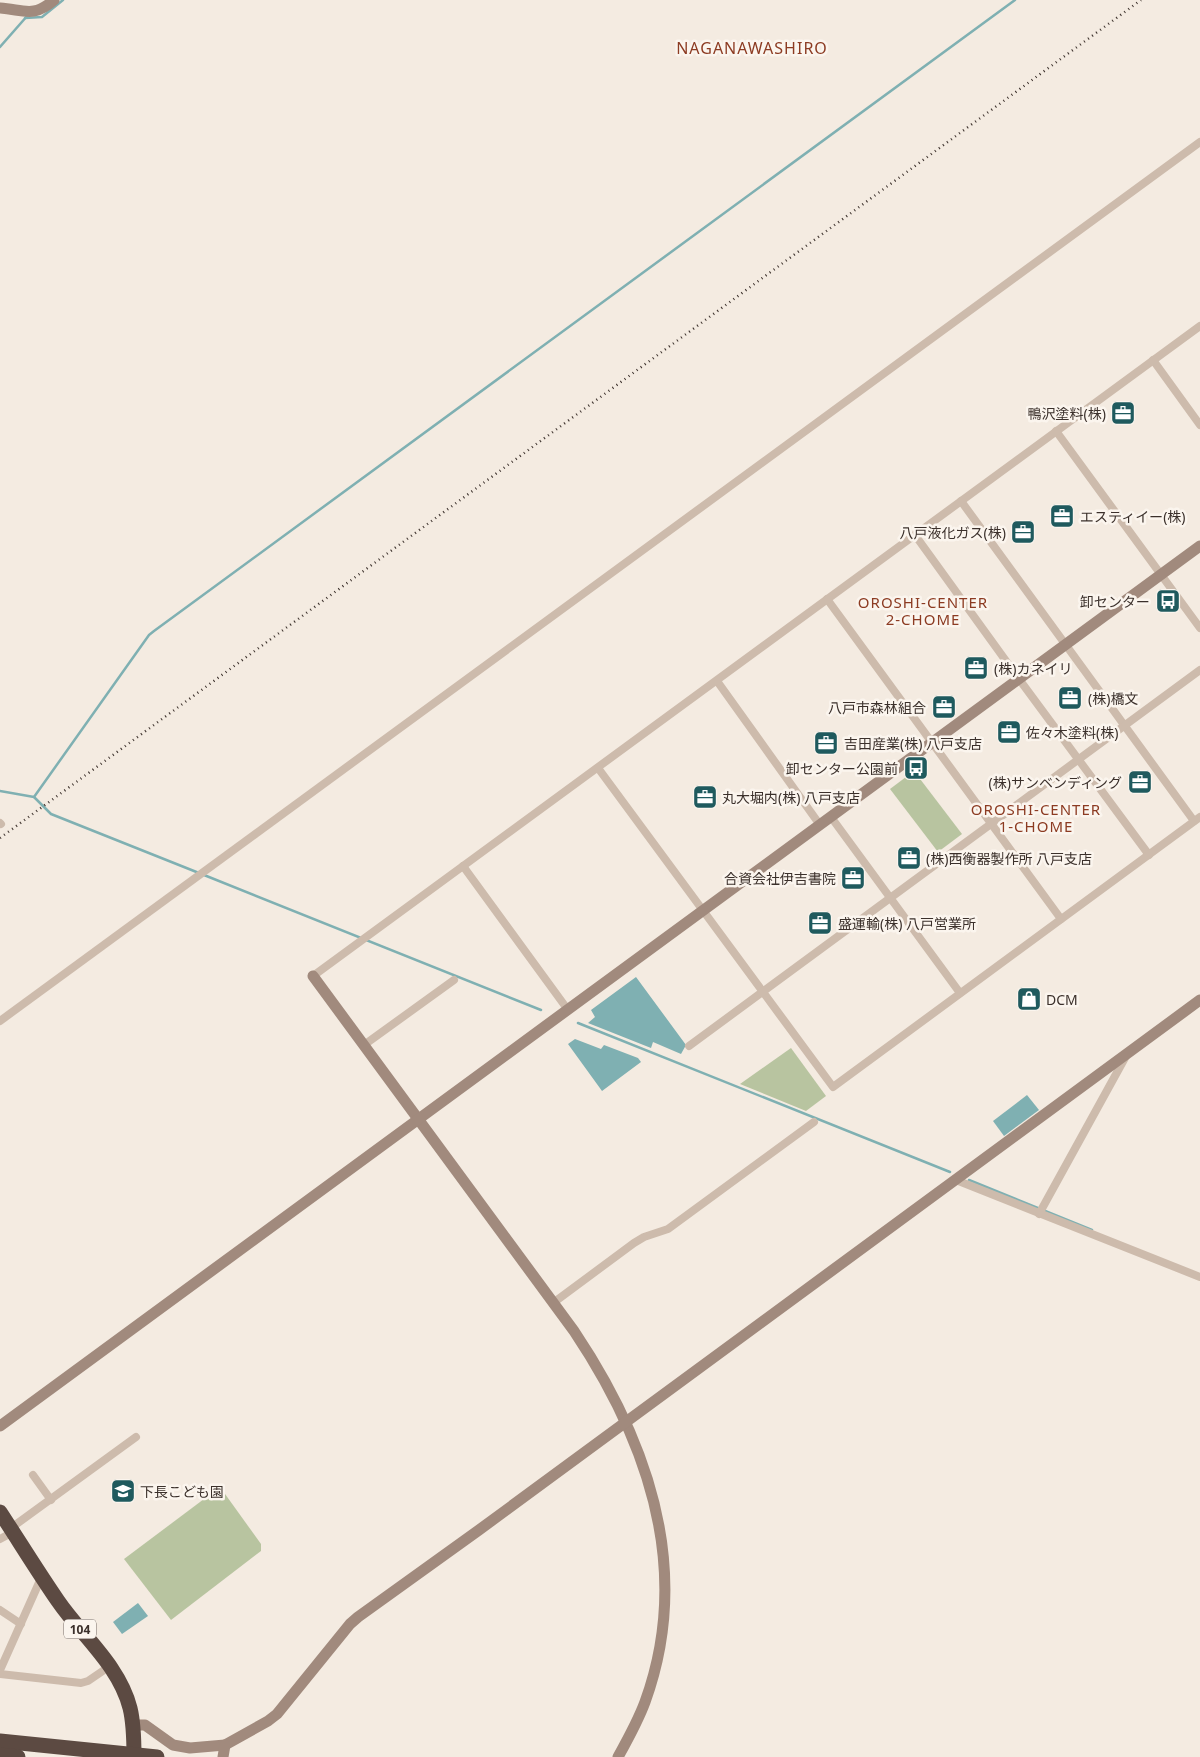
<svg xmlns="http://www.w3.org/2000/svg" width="1200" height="1757" font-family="'Noto Sans','Noto Sans JP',sans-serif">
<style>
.green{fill:#b8c4a0}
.water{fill:#7fb0b2}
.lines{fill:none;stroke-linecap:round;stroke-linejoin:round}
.stream{stroke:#7fb0b2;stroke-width:2.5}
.street{stroke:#cdbbac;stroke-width:8}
.secondary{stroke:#a18a7d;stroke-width:11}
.highway{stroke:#5c4a42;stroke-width:15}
.rail{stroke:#3b302b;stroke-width:2.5;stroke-dasharray:1 4;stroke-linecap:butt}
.labels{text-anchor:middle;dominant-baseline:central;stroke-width:5;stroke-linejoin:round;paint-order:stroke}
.shield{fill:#fbf5ee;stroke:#756b66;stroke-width:1}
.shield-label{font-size:12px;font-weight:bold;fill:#3b302b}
.poi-label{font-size:14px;fill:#3b302b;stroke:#fbf5ee;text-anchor:start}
.neighbourhood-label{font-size:15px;letter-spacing:1px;fill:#8c3b22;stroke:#fbf5ee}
.quarter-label{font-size:16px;letter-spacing:1px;fill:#8c3b22;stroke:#fbf5ee}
</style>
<rect width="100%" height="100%" fill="#f4ebe1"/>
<!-- green -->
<g class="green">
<path d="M914,771L962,834L938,852L890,789Z"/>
<path d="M791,1048L826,1096L806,1111L740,1084Z"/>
<path d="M220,1487L261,1544V1551L171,1620L124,1559Z"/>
</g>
<!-- water -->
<g class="water">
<path d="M636,977L686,1045L681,1054L653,1042L651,1048L588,1023L595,1017L591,1010Z"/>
<path d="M575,1039L601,1049L604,1045L638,1058L641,1062L602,1091L568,1044Z"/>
<path d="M1027,1095L1039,1110L1004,1136L993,1121Z"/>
<path d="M138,1603L148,1616L122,1634L113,1622Z"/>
</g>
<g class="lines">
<!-- stream -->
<g class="stream">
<path d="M25,18L42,17L63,0"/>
<path d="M0,47L28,15"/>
<path d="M0,791L34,797L51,814L199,873"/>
<path d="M34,797L149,635L154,631L1015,0"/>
<path d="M204,875L541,1010"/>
<path d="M578,1023L950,1172"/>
<path d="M969,1180L1092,1230"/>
</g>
<!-- street -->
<g class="street">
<path d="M1153,360L1200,425"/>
<path d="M1056,431L1200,628"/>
<path d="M961,501L1194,821"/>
<path d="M915,535L1019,679L1149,855"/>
<path d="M827,599L1061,919"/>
<path d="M717,681L820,825"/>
<path d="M598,768L833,1087L1200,817"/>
<path d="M831,817L960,993"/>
<path d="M0,823L1,824"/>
<path d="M463,866L568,1010"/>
<path d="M313,976L1200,326"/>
<path d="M0,1021L1200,142"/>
<path d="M364,1045L454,980"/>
<path d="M689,1046L1200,670"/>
<path d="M956,1180L1200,1277"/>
<path d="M1039,1214L1126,1056"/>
<path d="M553,1303L634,1243L644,1237L668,1229L814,1122"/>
<path d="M33,1475L51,1500"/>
<path d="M11,1528L136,1437"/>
<path d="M0,1539L13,1532"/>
<path d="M0,1610L21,1624"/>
<path d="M0,1670L42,1576"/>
<path d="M0,1674L81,1683L88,1681L110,1666"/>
</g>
<!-- secondary -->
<g class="secondary">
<path d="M0,8C25,10 33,18 54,0"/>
<path d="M313,976L574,1331C649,1443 693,1570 645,1702C638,1721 628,1739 618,1757"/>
<path d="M0,1426L1200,546"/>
<path d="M133,1725H145L173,1745L190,1748L225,1745"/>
<path d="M223,1757L225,1745L268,1721L277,1714L350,1624L358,1617L479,1530L1200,1000"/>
</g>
<!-- highway -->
<g class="highway">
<path d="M0,1512C19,1541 38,1572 58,1601C82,1636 119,1665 130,1708C134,1724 134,1741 134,1757"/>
<path d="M0,1741L157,1757"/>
<path d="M0,1755L18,1757"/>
</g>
<!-- rail -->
<path class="rail" d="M0,838L1141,0"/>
</g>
<!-- icons -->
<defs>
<symbol id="office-square" viewBox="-11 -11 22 22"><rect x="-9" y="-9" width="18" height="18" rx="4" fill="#1f5a5e" stroke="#fbf5ee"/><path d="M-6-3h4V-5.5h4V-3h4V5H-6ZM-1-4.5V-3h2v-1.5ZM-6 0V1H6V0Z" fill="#fff"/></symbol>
<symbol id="bus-square" viewBox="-11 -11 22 22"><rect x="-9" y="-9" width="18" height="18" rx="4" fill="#1f5a5e" stroke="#fbf5ee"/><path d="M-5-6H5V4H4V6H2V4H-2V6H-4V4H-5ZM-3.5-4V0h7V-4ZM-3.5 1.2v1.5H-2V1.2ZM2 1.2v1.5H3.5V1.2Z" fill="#fff"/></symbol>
<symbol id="shop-square" viewBox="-11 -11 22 22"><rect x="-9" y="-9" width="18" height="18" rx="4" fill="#1f5a5e" stroke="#fbf5ee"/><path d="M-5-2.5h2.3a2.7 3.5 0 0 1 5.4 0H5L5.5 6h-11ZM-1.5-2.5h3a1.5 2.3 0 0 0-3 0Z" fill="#fff"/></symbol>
<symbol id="school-square" viewBox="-11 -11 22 22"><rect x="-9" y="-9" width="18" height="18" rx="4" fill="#1f5a5e" stroke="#fbf5ee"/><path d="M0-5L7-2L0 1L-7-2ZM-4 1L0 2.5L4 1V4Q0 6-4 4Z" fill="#fff"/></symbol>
</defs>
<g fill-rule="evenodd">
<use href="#office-square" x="1109" y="399" width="28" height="28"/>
<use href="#office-square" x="1048" y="502" width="28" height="28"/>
<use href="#office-square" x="1009" y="518" width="28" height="28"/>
<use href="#bus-square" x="1154" y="587" width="28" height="28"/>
<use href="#office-square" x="962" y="654" width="28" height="28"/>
<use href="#office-square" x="1056" y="684" width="28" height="28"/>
<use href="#office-square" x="930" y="693" width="28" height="28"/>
<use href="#office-square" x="995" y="718" width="28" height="28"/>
<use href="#office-square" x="812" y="729" width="28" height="28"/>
<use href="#bus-square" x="902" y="754" width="28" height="28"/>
<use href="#office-square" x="1126" y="768" width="28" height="28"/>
<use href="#office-square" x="691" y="783" width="28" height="28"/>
<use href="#office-square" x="895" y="844" width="28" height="28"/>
<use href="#office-square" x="839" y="864" width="28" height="28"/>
<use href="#office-square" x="806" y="909" width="28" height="28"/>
<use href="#shop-square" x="1015" y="985" width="28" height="28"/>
<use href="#school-square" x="109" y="1477" width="28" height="28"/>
</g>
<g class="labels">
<!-- shield labels -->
<rect class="shield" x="64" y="1619.5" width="32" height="19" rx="4"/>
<g class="shield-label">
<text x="80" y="1629">104</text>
</g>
<!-- poi labels -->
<g class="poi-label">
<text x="1106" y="413" text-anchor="end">鴨沢塗料(株)</text>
<text x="1080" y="516">エスティイー(株)</text>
<text x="1006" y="532" text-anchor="end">八戸液化ガス(株)</text>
<text x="1150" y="601" text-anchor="end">卸センター</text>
<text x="994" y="668">(株)カネイリ</text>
<text x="1088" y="698">(株)橋文</text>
<text x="926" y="707" text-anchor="end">八戸市森林組合</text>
<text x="1026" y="732">佐々木塗料(株)</text>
<text x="844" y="743">吉田産業(株) 八戸支店</text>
<text x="898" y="768" text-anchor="end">卸センター公園前</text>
<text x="1122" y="782" text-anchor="end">(株)サンベンディング</text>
<text x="722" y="797">丸大堀内(株) 八戸支店</text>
<text x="926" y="858">(株)西衡器製作所 八戸支店</text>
<text x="836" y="878" text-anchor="end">合資会社伊吉書院</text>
<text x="838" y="923">盛運輸(株) 八戸営業所</text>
<text x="1046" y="999">DCM</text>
<text x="140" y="1491">下長こども園</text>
</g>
<!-- neighbourhood labels -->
<g class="neighbourhood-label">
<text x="923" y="602">OROSHI-CENTER<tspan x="923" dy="17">2-CHOME</tspan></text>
<text x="1036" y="809">OROSHI-CENTER<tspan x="1036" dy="17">1-CHOME</tspan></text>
</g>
<!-- quarter labels -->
<g class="quarter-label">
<text x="752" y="48">NAGANAWASHIRO</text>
</g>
</g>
</svg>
